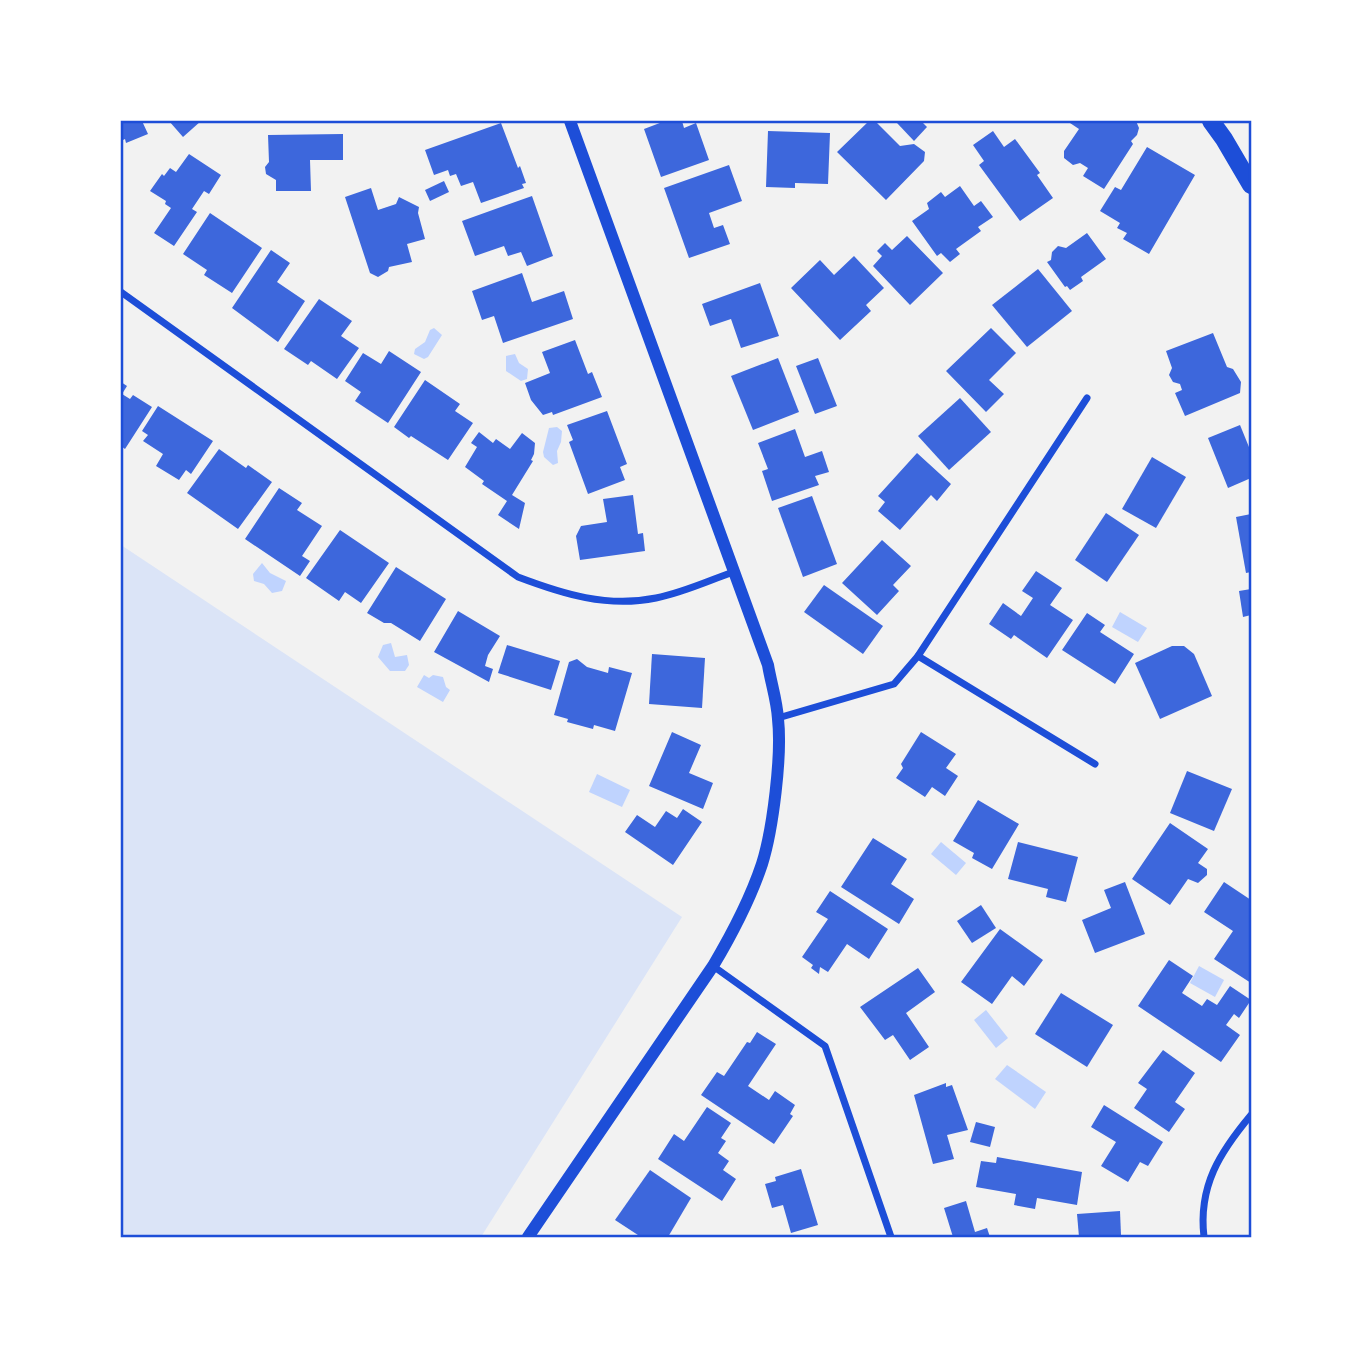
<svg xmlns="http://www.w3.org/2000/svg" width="1372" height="1358" font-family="'Golos Text',sans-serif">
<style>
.green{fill:#dbe4f7}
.water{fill:#bfd3fe}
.building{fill:#3d67dc}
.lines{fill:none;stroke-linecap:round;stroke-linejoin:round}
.minor{stroke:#1d4ed8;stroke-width:7}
.tertiary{stroke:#1d4ed8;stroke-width:12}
.primary{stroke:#1d4ed8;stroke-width:18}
.neatline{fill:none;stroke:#1d4ed8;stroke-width:2.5}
</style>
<rect width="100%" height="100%" fill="#f2f2f2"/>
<!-- green -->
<path class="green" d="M121,545L682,917L481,1237H121Z"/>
<!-- water -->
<g class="water">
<path d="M434,328L442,335L428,357L424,359L414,354L415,349L425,342L430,330Z"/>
<path d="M515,354L519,363L528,369L527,379L521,381L506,371V356Z"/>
<path d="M557,427L562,431L561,442L557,451L558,463L553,465L544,457L543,452L549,428Z"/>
<path d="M262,563L270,573L286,581L282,591L272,593L264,584L254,581L253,574Z"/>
<path d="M1120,612L1147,628L1138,642L1112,627Z"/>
<path d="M391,643L395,657L407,655L409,665L405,671H390L378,657L383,645Z"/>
<path d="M424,675L429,678L433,675L443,677L446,687L450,690L443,702L417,687Z"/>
<path d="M597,774L630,790L622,807L589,792Z"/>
<path d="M941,842L966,863L956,875L931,854Z"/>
<path d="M1199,966L1224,980L1215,997L1190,983Z"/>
<path d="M986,1010L1008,1038L996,1048L974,1020Z"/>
<path d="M1007,1065L1046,1092L1035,1109L995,1079Z"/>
</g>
<!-- building -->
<g class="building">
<path d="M121,121H142L148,134L126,143L125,139L121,141Z"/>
<path d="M169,121H201L183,137Z"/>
<path d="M665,121H682L684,128L696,123L709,160L661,177L644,129Z"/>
<path d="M869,121H875L900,146L914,144L925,152L924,161L886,200L837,152Z"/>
<path d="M900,121H921L927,127L914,141L897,123Z"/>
<path d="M1067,121H1136L1139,128L1137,135L1131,141L1133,144L1104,189L1083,176L1088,168L1080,163L1073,165L1064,158V151L1079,129Z"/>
<path d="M501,123L518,168L520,166L526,183L522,184L524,188L481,203L473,182L461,186L456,174L450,176L448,170L434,175L425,150Z"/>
<path d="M768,131L830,133L828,184L795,183V188L766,187Z"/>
<path d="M993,131L1004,147L1015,139L1040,173L1037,175L1053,198L1020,221L979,165L984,161L973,145Z"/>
<path d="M343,134V160H310L311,191H276V180L266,174L265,167L269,162L268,135Z"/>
<path d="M1147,147L1195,175L1149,254L1123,239L1127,233L1117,228L1120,223L1100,211L1115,187L1121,190Z"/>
<path d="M189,154L221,175L209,194L204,191L192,209L197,212L174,246L154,233L171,208L165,204L166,201L150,191L162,174L164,176L170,168L176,172Z"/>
<path d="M729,165L742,201L709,213L714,228L723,225L730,244L689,258L664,188Z"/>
<path d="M444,181L449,192L430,201L425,190Z"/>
<path d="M960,186L974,206L981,201L993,217L978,227L981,231L956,249L960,254L950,262L941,253L937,256L912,221L929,209L927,203L941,192L945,197Z"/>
<path d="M371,188L378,210L396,204L399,197L419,207L418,213L425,239L407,244L412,262L389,267L388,271L378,277L370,273L345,197Z"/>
<path d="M532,196L553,256L527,266L521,252L508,256L504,246L475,256L462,221Z"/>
<path d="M210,213L262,248L232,293L204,275L207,270L183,254Z"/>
<path d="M1087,233L1106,259L1081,277L1083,281L1070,290L1067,286L1065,287L1047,262L1051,260L1052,252L1058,246L1066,248Z"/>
<path d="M907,236L943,273L910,305L873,266L882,256L877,251L885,243L892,250Z"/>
<path d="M271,250L290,263L277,282L305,301L278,342L232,308Z"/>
<path d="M854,256L884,288L866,305L871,311L840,340L791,288L820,260L834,275Z"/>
<path d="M1038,269L1072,311L1027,347L992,305Z"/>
<path d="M522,273L532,302L564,291L573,319L503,343L494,316L482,320L472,291Z"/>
<path d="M760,283L779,336L741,348L731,319L710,326L702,304Z"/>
<path d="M319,299L352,321L341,336L359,348L337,379L311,361L308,365L284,349Z"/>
<path d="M991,328L1016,353L989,380L1004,394L986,412L946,371Z"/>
<path d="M1213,333L1227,367L1233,369L1241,382L1240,393L1185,416L1175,393L1182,390L1180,384L1173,382L1169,375L1172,368L1166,351Z"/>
<path d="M575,340L588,374L592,372L602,397L553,415L552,412L543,415L531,400L525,383L550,373L542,352Z"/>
<path d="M389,351L421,372L388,423L355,401L361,392L345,381L363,353L381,364Z"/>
<path d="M778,358L799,412L753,430L731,376Z"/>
<path d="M818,358L837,406L815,414L796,366Z"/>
<path d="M425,380L460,404L455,411L473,423L448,460L411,436L409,438L394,427Z"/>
<path d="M121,382L127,386L122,394L130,399L133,395L152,407L125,449L121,446Z"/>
<path d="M960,398L991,432L949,470L918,436Z"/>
<path d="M158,406L213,441L191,474L186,470L179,480L156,466L163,454L143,441L148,435L142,431Z"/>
<path d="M607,411L627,464L620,467L625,480L588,494L569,442L573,440L567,425Z"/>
<path d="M1240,425L1251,452V478L1228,488L1208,438Z"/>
<path d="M795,429L805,457L822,451L829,472L815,476L819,485L772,501L762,471L768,469L758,443Z"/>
<path d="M479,432L493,443L496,439L510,449L522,433L535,443L534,454L531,460L533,461L512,495L525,503L519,529L498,515L507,501L482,484L484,481L465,467L477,447L471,443Z"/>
<path d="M219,449L246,468L248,465L272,482L238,529L187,493Z"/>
<path d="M917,453L951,484L937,501L931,495L900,530L878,511L885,502L878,496Z"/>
<path d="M1152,457L1186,477L1156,528L1122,509Z"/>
<path d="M279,488L302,503L297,510L322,526L302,556L310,561L300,576L245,539Z"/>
<path d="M633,495L638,534L643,533L645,551L580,560L576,536L581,526L607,522L603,499Z"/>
<path d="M812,496L837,564L803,577L778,508Z"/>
<path d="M1106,513L1139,535L1107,582L1075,560Z"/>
<path d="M1251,514V572L1246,573L1236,517Z"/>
<path d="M340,530L389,563L361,603L345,592L339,601L306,578Z"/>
<path d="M882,540L911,566L893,585L899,591L877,615L842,583Z"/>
<path d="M396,567L446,599L420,641L391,623H384L367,613Z"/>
<path d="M1036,571L1062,588L1050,605L1073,620L1047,658L1014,635L1011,639L989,624L1003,603L1021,616L1033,598L1022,591Z"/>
<path d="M824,585L883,626L863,654L804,612Z"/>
<path d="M1251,589V615L1243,617L1239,591Z"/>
<path d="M458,611L500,636L488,655L485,666L493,669L489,682L434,652Z"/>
<path d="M1087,613L1105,625L1100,632L1134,654L1115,684L1062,650Z"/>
<path d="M507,645L560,661L551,690L498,673Z"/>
<path d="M1172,646H1184L1194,654L1212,696L1160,719L1135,663Z"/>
<path d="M652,654L705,658L702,708L649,704Z"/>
<path d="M577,659L587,667L608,673L609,667L632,673L615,731L594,725L593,729L567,722L568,719L554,715L569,662Z"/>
<path d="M672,732L701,745L689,773L713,783L703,809L649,786Z"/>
<path d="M921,732L956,754L946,768L958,776L945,796L932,787L925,797L896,778L903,768L901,764Z"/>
<path d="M1187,771L1232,789L1214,831L1170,813Z"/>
<path d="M978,800L1019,824L992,869L972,858L974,853L953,841Z"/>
<path d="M683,809L702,822L673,865L625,832L637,815L655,827L666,811L677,818Z"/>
<path d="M1170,823L1208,849L1198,863L1207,869V875L1198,883L1188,879L1170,905L1132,879Z"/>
<path d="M873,838L907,859L891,884L914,899L899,924L841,887Z"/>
<path d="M1018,842L1078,857L1066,902L1046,897L1048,889L1008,879Z"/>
<path d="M1125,882L1145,934L1095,953L1082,920L1111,908L1104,890Z"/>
<path d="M1224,882L1251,900V983L1214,959L1233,931L1204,912Z"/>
<path d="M830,891L888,929L869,959L847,944L828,972L820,967L819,974L811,968L813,965L802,957L828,919L816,912Z"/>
<path d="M981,905L996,928L972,943L957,921Z"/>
<path d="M1000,929L1043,960L1024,986L1012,976L992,1004L961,982Z"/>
<path d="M1169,960L1193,976L1182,993L1202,1006L1207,999L1217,1005L1230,986L1251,1000L1239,1018L1234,1014L1226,1025L1240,1035L1221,1062L1138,1006Z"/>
<path d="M918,968L935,992L906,1013L929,1047L910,1060L893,1035L885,1040L860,1007Z"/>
<path d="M1061,993L1113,1025L1087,1067L1035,1034Z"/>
<path d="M757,1032L776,1044L748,1086L769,1100L775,1091L795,1105L790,1114L793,1116L774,1144L701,1095L717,1072L724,1076L747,1042L750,1043Z"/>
<path d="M1163,1050L1195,1073L1175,1102L1185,1109L1169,1132L1134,1108L1147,1089L1138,1083Z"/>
<path d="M946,1083V1087L952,1085L968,1130L947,1135L954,1159L933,1164L914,1095Z"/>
<path d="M1104,1105L1163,1142L1148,1166L1140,1162L1128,1182L1101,1166L1116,1142L1091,1127Z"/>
<path d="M707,1107L731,1123L721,1138L726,1141L718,1153L729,1161L723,1170L736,1179L722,1201L658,1159L674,1134L684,1141Z"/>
<path d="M976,1122L995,1127L990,1147L970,1142Z"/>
<path d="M997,1157L1082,1172L1077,1205L1037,1198L1035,1209L1014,1205L1016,1194L976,1187L981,1161L996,1163Z"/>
<path d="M801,1169L818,1225L791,1233L783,1205L772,1208L765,1184L776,1181L775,1177Z"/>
<path d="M650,1170L691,1198L668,1237H641L615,1220Z"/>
<path d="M966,1201L975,1232L987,1228L990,1237H953L944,1208Z"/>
<path d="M1120,1211L1121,1235L1079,1237L1077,1214Z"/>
</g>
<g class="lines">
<!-- minor -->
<g class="minor">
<path d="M121,292L518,577C563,594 607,608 656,598C682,593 708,581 733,572"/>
<path d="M918,656L1095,764"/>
<path d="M778,718L894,684L918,656L1087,398"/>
<path d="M713,966L825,1046L891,1237"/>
<path d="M1204,1237C1198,1186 1220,1152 1251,1115"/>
</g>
<!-- tertiary -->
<path class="tertiary" d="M528,1237L713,966C732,934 750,900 762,864C773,829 782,755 778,719C777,701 771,683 768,665L570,121"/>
<!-- primary -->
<path class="primary" d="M1211,121L1224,139L1251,185"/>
</g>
<!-- border -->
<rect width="1372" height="1358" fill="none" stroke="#ffffff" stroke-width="245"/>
<rect x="122" y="122" width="1128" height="1114" class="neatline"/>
</svg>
